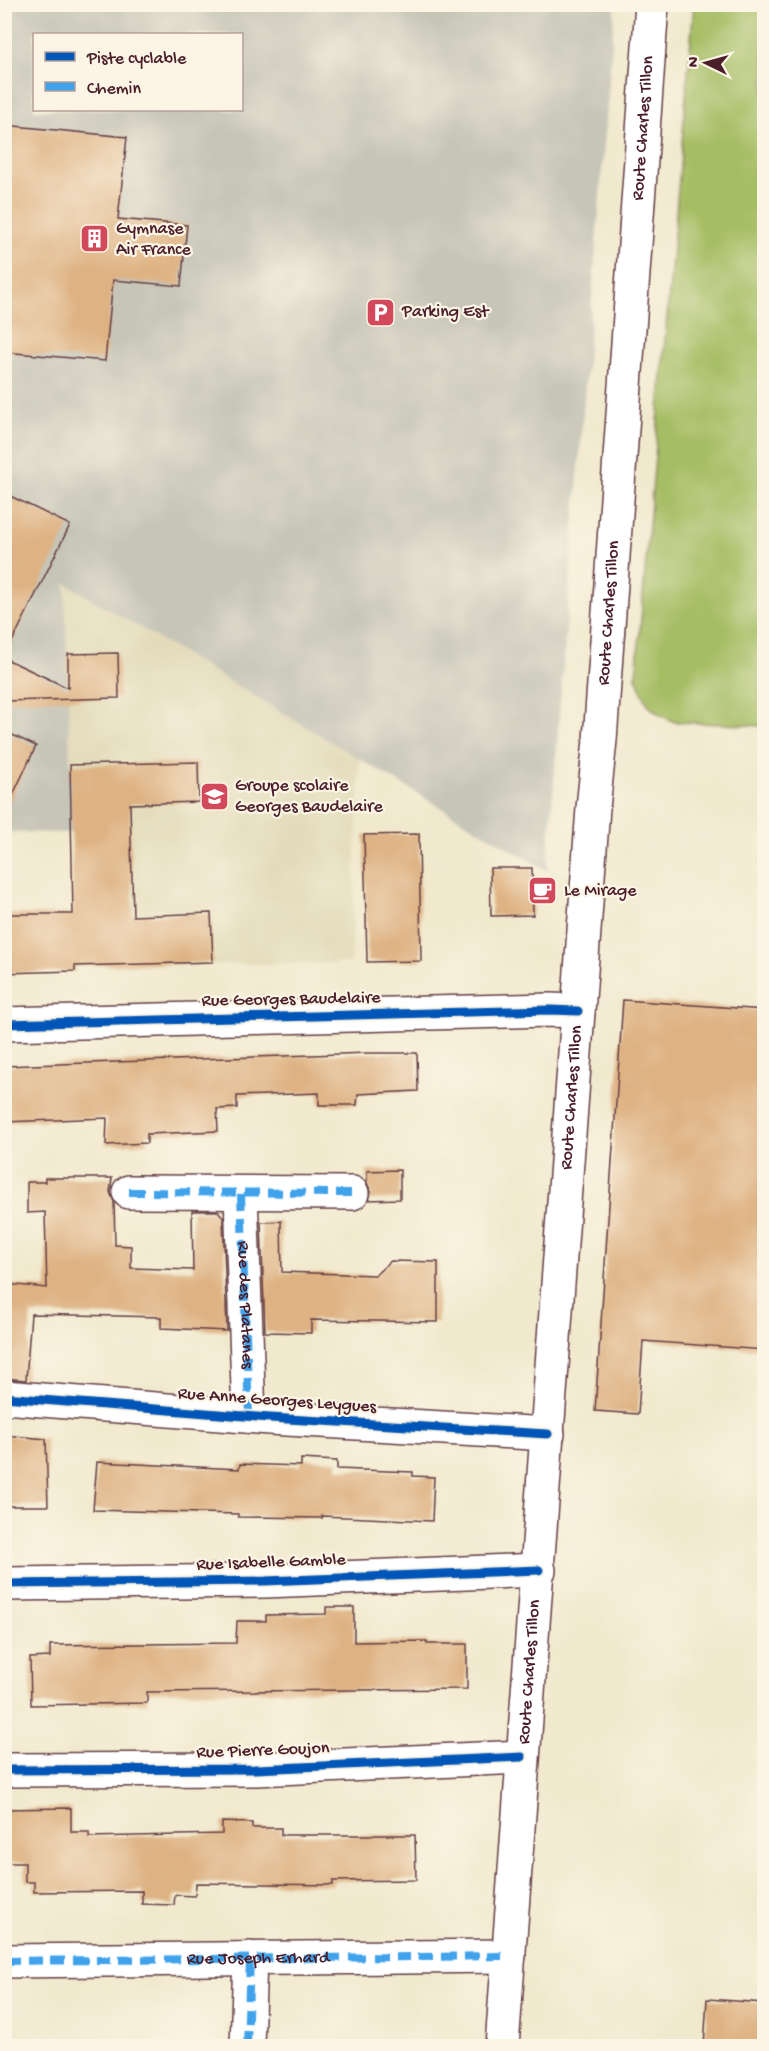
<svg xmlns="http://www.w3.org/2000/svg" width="769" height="2051" font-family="'Gochi Hand',sans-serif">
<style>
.built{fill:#e3dbba}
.industrial{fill:#c6c5b8;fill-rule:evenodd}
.green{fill:#a5bd63;stroke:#786e47;stroke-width:1.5}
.building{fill:#deb283}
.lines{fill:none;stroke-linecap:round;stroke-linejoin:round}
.minor-casing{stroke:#633d43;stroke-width:36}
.secondary-casing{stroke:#633d43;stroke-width:36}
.minor{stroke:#fff;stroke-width:33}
.secondary{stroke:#fff;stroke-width:33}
.quiet{stroke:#40a2eb;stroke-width:8;stroke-dasharray:15 8;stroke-linecap:butt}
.cycleway-casing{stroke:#fcf5e5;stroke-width:13}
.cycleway{stroke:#0057b8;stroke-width:9}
.labels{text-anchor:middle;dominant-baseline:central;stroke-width:4.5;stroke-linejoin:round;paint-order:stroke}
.street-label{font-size:18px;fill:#4a1f2b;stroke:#fcf5e5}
.poi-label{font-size:18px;fill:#4a1f2b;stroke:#fcf5e5;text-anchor:start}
</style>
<rect width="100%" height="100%" fill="#fcf5e5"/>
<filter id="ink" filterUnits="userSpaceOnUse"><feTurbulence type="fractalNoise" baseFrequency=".0167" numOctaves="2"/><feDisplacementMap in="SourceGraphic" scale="12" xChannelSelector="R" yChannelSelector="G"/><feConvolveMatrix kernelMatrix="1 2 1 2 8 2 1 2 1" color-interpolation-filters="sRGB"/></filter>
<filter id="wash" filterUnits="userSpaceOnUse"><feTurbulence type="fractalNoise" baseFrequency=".008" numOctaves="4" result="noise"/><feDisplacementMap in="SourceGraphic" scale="24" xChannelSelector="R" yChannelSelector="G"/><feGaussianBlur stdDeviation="1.35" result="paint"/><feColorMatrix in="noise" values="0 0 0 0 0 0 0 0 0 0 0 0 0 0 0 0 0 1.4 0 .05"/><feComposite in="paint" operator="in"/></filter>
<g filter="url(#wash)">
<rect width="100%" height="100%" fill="#f1e9ce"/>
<!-- built -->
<path class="built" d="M65,583L360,759L351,963L75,966Z"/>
<!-- industrial -->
<path class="industrial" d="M5,5H615L547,871L65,583L72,833L5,832ZM34,34H242V110H34Z"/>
<!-- green -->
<path class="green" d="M694,4L764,5V726L675,722C646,710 647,704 636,677Z"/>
<g id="blocks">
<!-- building -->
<g class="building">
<path d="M4,125L127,137L118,219L187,225L181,286L113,280L105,361L4,352Z"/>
<path d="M4,493L70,525L4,658Z"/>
<path d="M118,653L119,698L4,701V658L68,688V654Z"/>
<path d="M4,731L36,746L4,814Z"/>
<path d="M198,762L199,802L130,804L133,916L211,913L213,962L75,966V971L4,973V914H73L70,765Z"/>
<path d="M419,834L421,961L367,962L364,835Z"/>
<path d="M490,868H532L533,915L491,916Z"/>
<path d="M623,1000L765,1010V1350L643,1341L638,1414L595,1411Z"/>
<path d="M368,1053H417L418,1091L358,1094L357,1105H319V1093L237,1096V1108L217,1109L218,1131L147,1134V1143L106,1145L107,1118L4,1122V1066Z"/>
<path d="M400,1170V1199L369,1200L371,1192L367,1183V1171Z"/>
<path d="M45,1178H112L110,1192L114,1202L115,1245L131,1246V1268L193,1270L192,1211H218L223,1217L227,1331L161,1328V1317L31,1314L26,1380L4,1378V1308L7,1284L47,1288L45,1212L27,1213V1182H45Z"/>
<path d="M281,1221L282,1272L375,1275L391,1261L438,1262V1322L311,1320V1333L265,1332L261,1222Z"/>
<path d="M4,1435L46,1439L48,1506H4Z"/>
<path d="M301,1459L337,1461V1469L413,1472V1476L434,1477L432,1521L322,1516V1518L238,1517V1514L93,1510L97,1462L239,1469L240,1464L301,1466Z"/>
<path d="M326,1607H354V1642L427,1641V1644H467V1689L147,1692V1703L31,1705L30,1658L50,1657V1645L236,1643L237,1621H266V1615L326,1614Z"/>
<path d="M71,1808V1832H89V1837L222,1834V1822L252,1823V1828H281V1835H415L416,1880L333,1881V1885L196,1883L195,1896L175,1895L174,1905L142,1904V1891L34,1892V1882H25V1863H4V1809Z"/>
<path d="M707,1999L765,2003V2046H704Z"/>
</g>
</g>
</g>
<g filter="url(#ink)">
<use href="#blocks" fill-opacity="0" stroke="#633d43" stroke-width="1.5"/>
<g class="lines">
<defs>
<g id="minor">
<path d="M4,1024L550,1010L578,1011"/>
<path d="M129,1192L352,1193"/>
<path id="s1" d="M241,1194L249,1416"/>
<path d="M4,1397L270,1418L548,1434"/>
<path d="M4,1584L265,1581L539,1570"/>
<path d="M4,1770L256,1769L522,1757"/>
<path d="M4,1961L509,1956"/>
<path d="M247,2046L250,1958"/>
</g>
<g id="secondary">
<path id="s2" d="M502,2046L593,808L600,740L652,4"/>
</g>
</defs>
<!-- minor casing -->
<use href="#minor" class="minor-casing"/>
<!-- secondary casing -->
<use href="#secondary" class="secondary-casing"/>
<!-- minor -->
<use href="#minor" class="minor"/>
<!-- secondary -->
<use href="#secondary" class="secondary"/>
<!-- quiet -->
<g class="quiet">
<path d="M129,1192L352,1193"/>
<path d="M241,1194L249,1416"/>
<path id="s3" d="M4,1961L509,1956"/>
<path d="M247,2046L250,1958"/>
</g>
<defs>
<g id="cycleway">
<path d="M4,1024L550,1010L578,1011"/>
<path d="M4,1397L270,1418L548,1434"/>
<path d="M4,1584L265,1581L539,1570"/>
<path d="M4,1770L256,1769L522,1757"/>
</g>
</defs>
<!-- cycleway casing -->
<use href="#cycleway" class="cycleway-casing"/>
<!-- cycleway -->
<use href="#cycleway" class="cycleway"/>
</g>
</g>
<!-- icons -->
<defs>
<symbol id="building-square" viewBox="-11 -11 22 22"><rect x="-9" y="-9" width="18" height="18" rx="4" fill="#d1495b" stroke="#fcf5e5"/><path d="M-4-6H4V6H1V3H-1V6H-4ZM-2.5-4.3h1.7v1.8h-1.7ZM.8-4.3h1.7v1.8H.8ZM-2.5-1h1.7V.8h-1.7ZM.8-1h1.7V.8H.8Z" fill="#fff"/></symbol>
<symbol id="parking-square" viewBox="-11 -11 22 22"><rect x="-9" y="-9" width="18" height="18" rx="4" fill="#d1495b" stroke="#fcf5e5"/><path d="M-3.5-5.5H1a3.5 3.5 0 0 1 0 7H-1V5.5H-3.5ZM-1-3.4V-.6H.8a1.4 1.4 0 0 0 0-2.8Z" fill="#fff"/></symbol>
<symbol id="school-square" viewBox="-11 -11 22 22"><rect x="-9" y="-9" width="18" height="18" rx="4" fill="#d1495b" stroke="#fcf5e5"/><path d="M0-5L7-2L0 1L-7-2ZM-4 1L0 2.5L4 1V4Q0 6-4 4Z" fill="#fff"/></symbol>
<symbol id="cafe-square" viewBox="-11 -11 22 22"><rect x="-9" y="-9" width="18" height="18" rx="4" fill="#d1495b" stroke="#fcf5e5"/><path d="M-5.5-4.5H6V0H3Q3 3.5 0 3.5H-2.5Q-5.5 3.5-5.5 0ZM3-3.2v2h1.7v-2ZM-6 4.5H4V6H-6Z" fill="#fff"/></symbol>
</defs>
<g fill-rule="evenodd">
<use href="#building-square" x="78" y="222" width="33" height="33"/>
<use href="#parking-square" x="364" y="296" width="33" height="33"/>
<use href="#school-square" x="198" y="780" width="33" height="33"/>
<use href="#cafe-square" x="526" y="874" width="33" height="33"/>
</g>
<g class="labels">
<!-- street labels -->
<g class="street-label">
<text stroke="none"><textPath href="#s2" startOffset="1923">Route Charles Tillon</textPath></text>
<text stroke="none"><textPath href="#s2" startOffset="1437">Route Charles Tillon</textPath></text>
<text transform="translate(291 1000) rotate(-1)">Rue Georges Baudelaire</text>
<text stroke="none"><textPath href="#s2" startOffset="951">Route Charles Tillon</textPath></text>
<text stroke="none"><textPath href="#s1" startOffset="111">Rue des Platanes</textPath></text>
<text transform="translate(277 1401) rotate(4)">Rue Anne Georges Leygues</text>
<text transform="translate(271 1563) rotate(-2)">Rue Isabelle Gamble</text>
<text stroke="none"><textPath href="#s2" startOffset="375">Route Charles Tillon</textPath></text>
<text transform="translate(263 1751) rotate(-2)">Rue Pierre Goujon</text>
<text stroke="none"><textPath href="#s3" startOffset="254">Rue Joseph Erhard</textPath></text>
</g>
<!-- poi labels -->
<g class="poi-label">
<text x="116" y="229">Gymnase<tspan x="116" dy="21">Air France</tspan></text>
<text x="402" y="312">Parking Est</text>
<text x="235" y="786">Groupe scolaire<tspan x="235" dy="21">Georges Baudelaire</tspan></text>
<text x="564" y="891">Le Mirage</text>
</g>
</g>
<!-- margin -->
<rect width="769" height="2051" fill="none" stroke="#fcf5e5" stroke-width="24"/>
<!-- legend -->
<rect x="33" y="33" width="210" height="78" fill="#fcf5e5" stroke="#b59f9b" stroke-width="1.5"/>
<rect x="45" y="52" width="30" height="9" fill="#0057b8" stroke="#b59f9b" stroke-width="1.5"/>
<text x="87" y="63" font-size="18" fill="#4a1f2b">Piste cyclable</text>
<rect x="45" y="82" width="30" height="9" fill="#40a2eb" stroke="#b59f9b" stroke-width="1.5"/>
<text x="87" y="93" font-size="18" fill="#4a1f2b">Chemin</text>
<!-- north arrow -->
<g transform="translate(706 63) rotate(275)" stroke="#fcf5e5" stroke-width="4.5" paint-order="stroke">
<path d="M0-4.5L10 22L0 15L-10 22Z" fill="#4a1f2b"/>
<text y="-9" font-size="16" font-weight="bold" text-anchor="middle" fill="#4a1f2b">N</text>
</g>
</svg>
